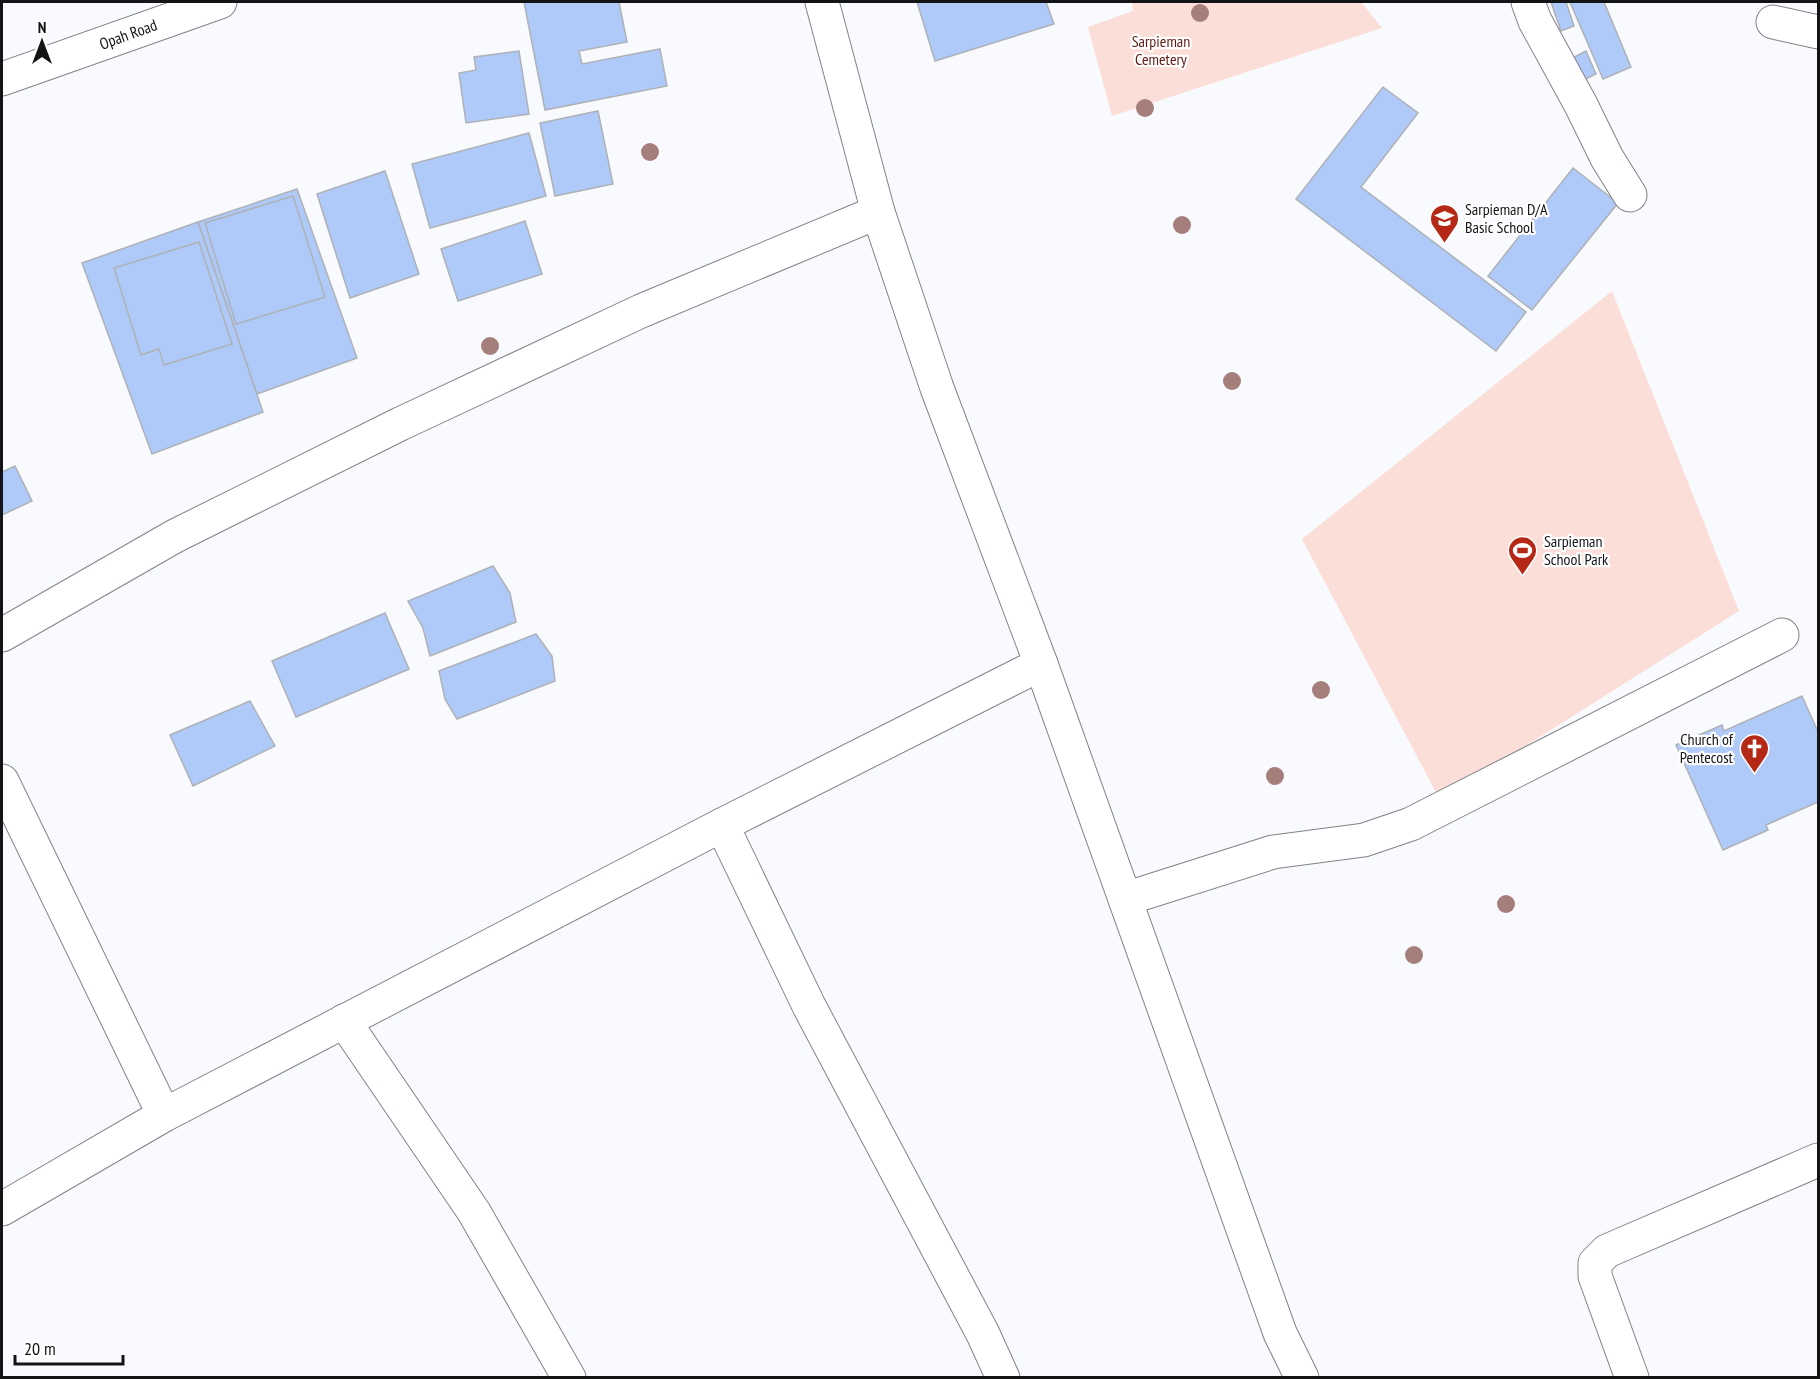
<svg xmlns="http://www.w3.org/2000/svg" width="1820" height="1379" font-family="'PT Sans Narrow',sans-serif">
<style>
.green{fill:#fbded8}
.building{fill:#afcaf9;stroke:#aeb1b6;stroke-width:1.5}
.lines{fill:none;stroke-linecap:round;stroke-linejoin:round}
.minor-casing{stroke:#808387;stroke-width:35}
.minor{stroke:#fff;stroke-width:33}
.tree{fill:#a57f7c}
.labels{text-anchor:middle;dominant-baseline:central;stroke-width:4.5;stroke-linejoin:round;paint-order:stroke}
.street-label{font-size:16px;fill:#131416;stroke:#fff}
.park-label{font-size:16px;fill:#611b12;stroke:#fff}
.poi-label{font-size:16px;fill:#131416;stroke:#fff;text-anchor:start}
</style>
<rect width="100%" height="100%" fill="#f8fafe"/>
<!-- green -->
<g class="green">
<path d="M1132,2H1361L1382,28L1112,116L1088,27L1133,11Z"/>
<path d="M1612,291L1739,611L1440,800L1302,539Z"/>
</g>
<!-- building -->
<g class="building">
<path d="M524,2H619L627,42L579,51L582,64L660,49L667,86L545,110Z"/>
<path d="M917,2H1046L1054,24L935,61Z"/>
<path d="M1551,2H1566L1574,26L1561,31Z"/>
<path d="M1570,2H1604L1631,67L1603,79Z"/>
<path d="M519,51L529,114L466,123L459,73L476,70L474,57Z"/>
<path d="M1586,51L1596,74L1578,83L1568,60Z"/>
<path d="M1383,87L1418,113L1361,187L1526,312L1496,351L1296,199Z"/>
<path d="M598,111L613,184L555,196L540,123Z"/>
<path d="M529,133L546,196L430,228L412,164Z"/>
<path d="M1573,168L1618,203L1532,310L1488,276Z"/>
<path d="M385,171L419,274L350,298L317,194Z"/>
<path d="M297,189L357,358L257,394L198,222Z"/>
<path d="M293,196L325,297L236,324L205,223Z"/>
<path d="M525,221L542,274L458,301L441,249Z"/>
<path d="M198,222L263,412L152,454L82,263Z"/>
<path d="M199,242L232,344L164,365L159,349L141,355L114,268Z"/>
<path d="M15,466L32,501L2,515V472Z"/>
<path d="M493,566L510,593L516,622L430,656L423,628L408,601Z"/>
<path d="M385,613L409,669L296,717L272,661Z"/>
<path d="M536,634L552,656L555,681L457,719L445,699L439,671Z"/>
<path d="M1802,696L1818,732V802L1766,825L1768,830L1723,850L1676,745L1722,725L1724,731Z"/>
<path d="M250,701L275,746L193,786L170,735Z"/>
</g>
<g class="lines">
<defs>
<g id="minor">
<path d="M822,2L878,212L937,388L1041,664L1280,1333L1302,1378"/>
<path d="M1528,2L1535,21L1581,105L1607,158L1630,195"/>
<path d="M1773,22L1818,32"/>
<path d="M2,79L220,2"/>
<path d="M2,635L175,536L400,424L641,311L878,212"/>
<path d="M2,781L164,1115"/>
<path d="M722,825L809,1006L983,1334L1003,1378"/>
<path d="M1125,899L1273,852L1364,840L1411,824L1782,635"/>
<path d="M344,1021L474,1212L569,1378"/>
<path d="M2,1209L164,1115L722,825L1041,664"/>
<path d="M1632,1378L1595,1276V1263L1607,1251L1818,1160"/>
</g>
</defs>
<!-- minor casing -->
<use href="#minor" class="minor-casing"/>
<!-- minor -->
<use href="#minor" class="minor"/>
</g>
<!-- trees -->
<g class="tree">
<circle cx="1200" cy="13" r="9"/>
<circle cx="1145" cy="108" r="9"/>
<circle cx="650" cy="152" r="9"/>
<circle cx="1182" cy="225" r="9"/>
<circle cx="490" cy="346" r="9"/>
<circle cx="1232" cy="381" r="9"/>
<circle cx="1321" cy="690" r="9"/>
<circle cx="1275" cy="776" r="9"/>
<circle cx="1506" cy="904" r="9"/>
<circle cx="1414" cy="955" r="9"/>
</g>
<!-- icons -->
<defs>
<symbol id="school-pin" viewBox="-11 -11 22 30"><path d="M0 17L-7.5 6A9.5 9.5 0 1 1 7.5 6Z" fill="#b62816" stroke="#fff"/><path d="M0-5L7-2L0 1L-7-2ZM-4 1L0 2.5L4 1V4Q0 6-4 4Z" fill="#fff"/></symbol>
<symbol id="stadium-pin" viewBox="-11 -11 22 30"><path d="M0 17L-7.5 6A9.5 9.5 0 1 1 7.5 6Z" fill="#b62816" stroke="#fff"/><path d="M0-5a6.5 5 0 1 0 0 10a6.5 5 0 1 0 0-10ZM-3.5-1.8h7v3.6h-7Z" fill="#fff"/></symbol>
<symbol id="church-pin" viewBox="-11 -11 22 30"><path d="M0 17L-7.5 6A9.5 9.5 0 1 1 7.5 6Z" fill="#b62816" stroke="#fff"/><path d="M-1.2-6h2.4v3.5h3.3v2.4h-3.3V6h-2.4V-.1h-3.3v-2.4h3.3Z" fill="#fff"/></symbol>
</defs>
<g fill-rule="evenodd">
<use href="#school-pin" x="1428" y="202" width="33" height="45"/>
<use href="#stadium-pin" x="1506" y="534" width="33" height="45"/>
<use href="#church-pin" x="1738" y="732" width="33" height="45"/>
</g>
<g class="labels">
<!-- street labels -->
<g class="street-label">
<text transform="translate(128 34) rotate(-20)">Opah Road</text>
</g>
<!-- park labels -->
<g class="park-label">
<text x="1161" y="41">Sarpieman<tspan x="1161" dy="18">Cemetery</tspan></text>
</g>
<!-- poi labels -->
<g class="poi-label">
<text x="1465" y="209">Sarpieman D/A<tspan x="1465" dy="18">Basic School</tspan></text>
<text x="1544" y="541">Sarpieman<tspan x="1544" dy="18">School Park</tspan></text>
<text x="1733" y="739" text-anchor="end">Church of<tspan x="1733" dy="18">Pentecost</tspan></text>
</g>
</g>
<!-- border -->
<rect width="1820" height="1379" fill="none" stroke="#131416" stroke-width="6"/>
<!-- north arrow -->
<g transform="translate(42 42)" stroke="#ffffff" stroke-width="4.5" paint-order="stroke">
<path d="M0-4.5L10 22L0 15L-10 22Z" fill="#131416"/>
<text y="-9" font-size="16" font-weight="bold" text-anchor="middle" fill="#131416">N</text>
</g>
<!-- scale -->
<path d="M15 1355v9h108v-9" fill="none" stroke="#131416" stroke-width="3"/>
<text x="24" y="1355" font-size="18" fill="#131416" stroke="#ffffff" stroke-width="4.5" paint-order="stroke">20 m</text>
</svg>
